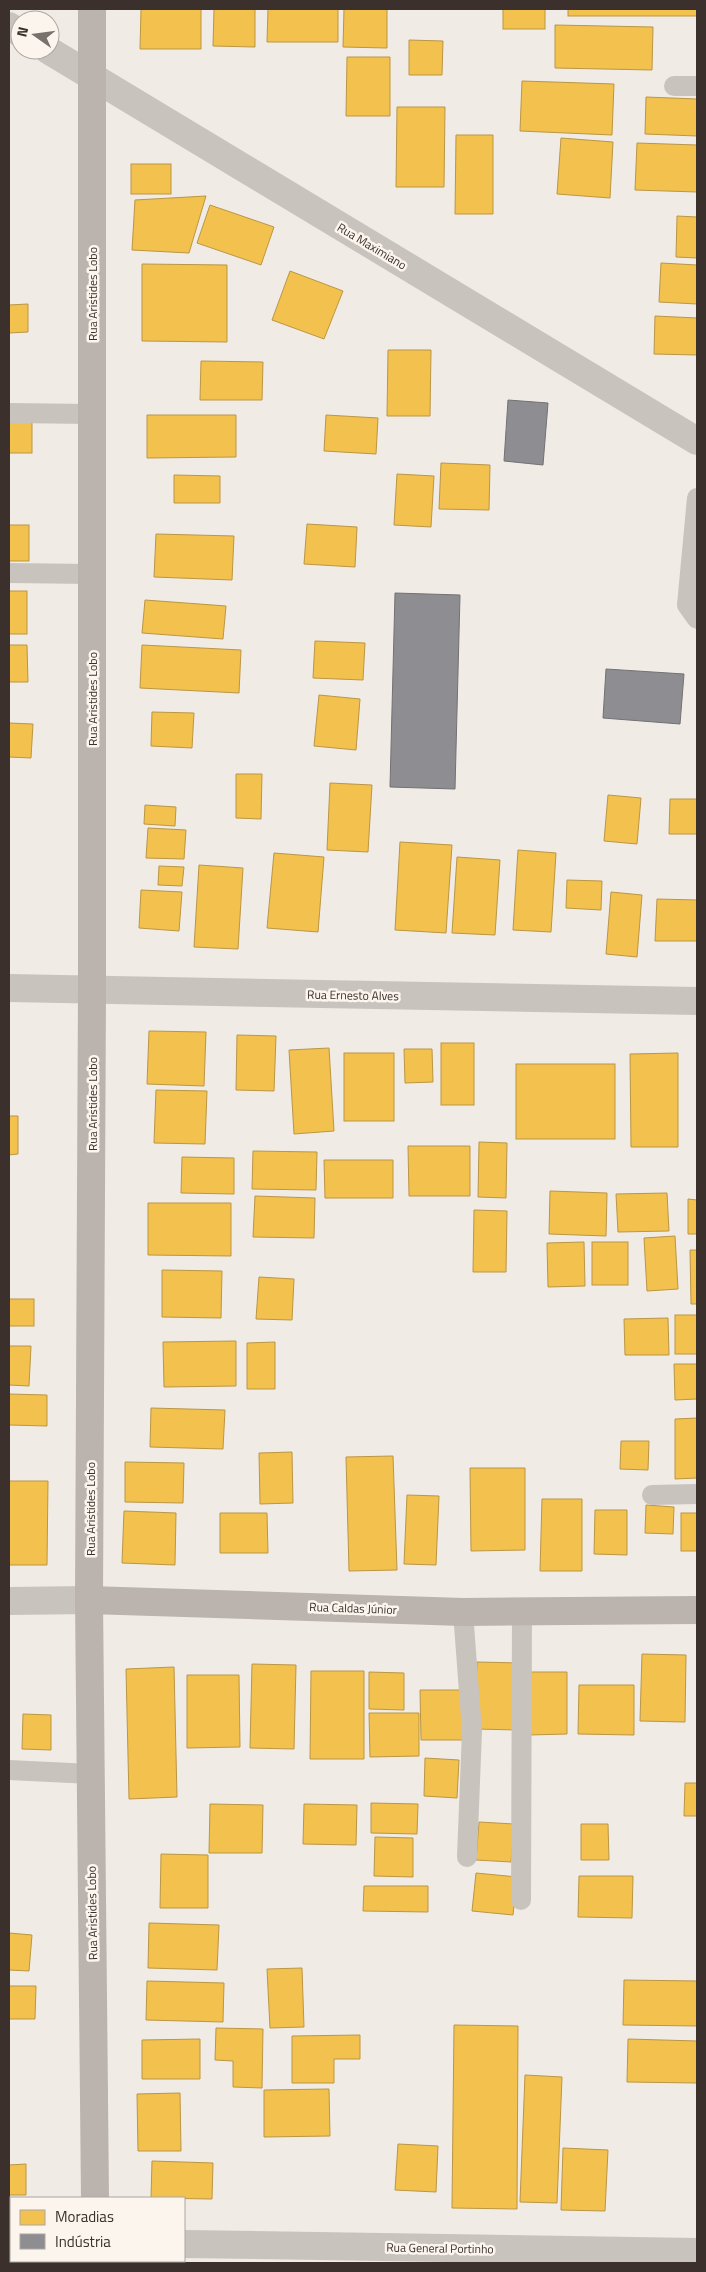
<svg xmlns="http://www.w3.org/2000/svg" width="706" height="2272" font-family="'Titillium Web',sans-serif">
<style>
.homes{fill:#f2c14e;stroke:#bb9644}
.industry{fill:#8d8d92;stroke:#747173}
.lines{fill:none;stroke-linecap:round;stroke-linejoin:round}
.lane{stroke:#c9c3be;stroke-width:20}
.street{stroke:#c9c3be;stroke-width:28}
.secondary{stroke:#bab3ae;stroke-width:28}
.labels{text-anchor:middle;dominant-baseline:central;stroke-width:5;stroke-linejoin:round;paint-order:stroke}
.street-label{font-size:12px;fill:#3b302b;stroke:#fbf5ee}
</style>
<rect width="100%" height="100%" fill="#f0ebe5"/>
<!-- homes -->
<g class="homes">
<path d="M141,9H201V49H140Z"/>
<path d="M214,9H255V47L213,46Z"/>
<path d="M268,9H338V42H267Z"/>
<path d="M344,9H387V48L343,47Z"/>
<rect x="503" y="9" width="42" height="20"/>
<rect x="568" y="9" width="129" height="7"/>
<path d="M555,25L653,27L652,70L555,68Z"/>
<path d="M409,40L443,41L442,75H409Z"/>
<path d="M347,57H390V116H346Z"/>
<path d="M522,81L614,84L612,135L520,131Z"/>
<path d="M646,97L697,99V136L645,134Z"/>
<path d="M397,107H445L444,187H396Z"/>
<path d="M456,135H493V214H455Z"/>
<path d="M561,138L613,142L610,198L557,194Z"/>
<path d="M637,143L697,145V192L635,190Z"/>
<rect x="131" y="164" width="40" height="30"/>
<path d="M206,196L189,253L132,250L135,200Z"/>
<path d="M210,205L274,227L261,265L197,243Z"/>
<path d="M677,216L697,217V258L676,257Z"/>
<path d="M661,263L697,265V304L659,302Z"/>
<path d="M142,264L227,265V342L142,341Z"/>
<path d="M290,271L343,291L324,339L272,320Z"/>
<path d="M28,304V332L9,333V305Z"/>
<path d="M655,316L697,318V355L654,354Z"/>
<path d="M388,350H431L430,416H387Z"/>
<path d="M201,361L263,362L262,400H200Z"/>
<path d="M147,415H236V457L147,458Z"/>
<path d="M326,415L378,418L376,454L324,451Z"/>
<rect x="9" y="418" width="23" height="35"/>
<path d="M441,463L490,465L489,510L439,509Z"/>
<path d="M397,474L434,476L431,527L394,525Z"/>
<path d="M174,475L220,476V503H174Z"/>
<path d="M307,524L357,527L355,567L304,564Z"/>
<rect x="9" y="525" width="20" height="36"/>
<path d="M156,534L234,536L232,580L154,577Z"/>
<rect x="9" y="591" width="18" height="43"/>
<path d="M145,600L226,606L223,639L142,633Z"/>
<path d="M315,641L365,643L363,680L313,678Z"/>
<path d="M9,645H27L28,682H9Z"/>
<path d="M142,645L241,650L239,693L140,688Z"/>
<path d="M319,695L360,699L356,750L314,746Z"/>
<path d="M152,712L194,713L192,748L151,746Z"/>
<path d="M9,723L33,724L31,758L9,757Z"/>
<path d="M236,774H262L261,819L236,818Z"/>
<path d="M330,783L372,785L368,852L327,850Z"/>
<path d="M608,795L641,798L637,844L604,841Z"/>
<path d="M670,799H697V834H669Z"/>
<path d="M145,805L176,807L175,826L144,824Z"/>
<path d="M148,828L186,830L184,859L146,858Z"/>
<path d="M400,842L452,845L446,933L395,930Z"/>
<path d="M518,850L556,853L551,932L513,930Z"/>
<path d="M274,853L324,857L318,932L267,928Z"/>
<path d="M457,857L500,860L495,935L452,933Z"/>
<path d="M199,865L243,868L238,949L194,947Z"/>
<path d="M159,866L184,867L182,886L158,885Z"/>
<path d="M567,880L602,881L601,910L566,908Z"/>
<path d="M141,890L182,892L179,931L139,928Z"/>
<path d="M611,892L642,895L637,957L606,954Z"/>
<path d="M657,899L697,900V941H655Z"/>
<path d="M149,1031L206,1032L204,1086L147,1084Z"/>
<path d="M237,1035L276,1036L274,1091L236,1090Z"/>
<rect x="441" y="1043" width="33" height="62"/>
<path d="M329,1048L334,1131L294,1134L289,1050Z"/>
<path d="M404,1049H432L433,1082L405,1083Z"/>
<rect x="344" y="1053" width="50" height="68"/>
<path d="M678,1053V1147H631L630,1054Z"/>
<rect x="516" y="1064" width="99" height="75"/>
<path d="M156,1090L207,1091L205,1144L154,1143Z"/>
<path d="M9,1116H18V1154L9,1155Z"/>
<path d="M479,1142L507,1143L506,1198L478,1197Z"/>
<path d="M408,1146H470V1196H409Z"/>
<path d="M253,1151L317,1152L316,1190L252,1189Z"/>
<path d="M182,1157L234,1158V1194L181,1193Z"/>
<path d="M324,1160H393V1198H325Z"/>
<path d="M550,1191L607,1193L606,1236L549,1234Z"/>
<path d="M667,1193L669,1231L618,1232L616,1194Z"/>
<path d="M255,1196L315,1198L314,1238L253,1237Z"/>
<path d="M688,1199L697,1200V1234H688Z"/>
<path d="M148,1203H231V1256L148,1255Z"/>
<path d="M474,1210L507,1211L506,1272H473Z"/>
<path d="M675,1236L678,1289L647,1291L644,1238Z"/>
<path d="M584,1242L585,1286L548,1287L547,1243Z"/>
<rect x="592" y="1242" width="36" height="43"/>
<path d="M690,1250H697V1304H691Z"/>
<path d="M162,1270L222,1271L221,1318L162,1317Z"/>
<path d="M259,1277L294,1279L292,1320L256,1319Z"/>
<rect x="9" y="1299" width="25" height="27"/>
<rect x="675" y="1315" width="22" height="39"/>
<path d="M668,1318L669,1355H625L624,1319Z"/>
<path d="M236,1341V1386L164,1387L163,1342Z"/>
<path d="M275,1342V1389H247V1343Z"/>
<path d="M9,1346H31L29,1386L9,1385Z"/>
<path d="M674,1364H697V1399L675,1400Z"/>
<path d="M9,1394L47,1395V1426L9,1425Z"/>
<path d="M151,1408L225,1410L223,1449L150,1447Z"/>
<path d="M697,1418V1478L675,1479V1419Z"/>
<path d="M621,1441H649L648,1470L620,1469Z"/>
<path d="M292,1452L293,1503L260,1504L259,1453Z"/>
<path d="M393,1456L397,1570L349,1571L346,1457Z"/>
<path d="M125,1462L184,1463L183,1503L125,1502Z"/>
<path d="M470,1468H525V1550L471,1551Z"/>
<path d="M9,1481H48L47,1565H9Z"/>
<path d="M407,1495L439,1496L436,1565L404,1564Z"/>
<path d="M542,1499H582V1571H540Z"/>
<path d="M646,1505L674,1507L673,1534L645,1533Z"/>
<path d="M595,1510H627V1555L594,1554Z"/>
<path d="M124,1511L176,1513L175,1565L122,1563Z"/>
<path d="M220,1513H267L268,1553H220Z"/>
<rect x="681" y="1513" width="16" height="38"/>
<path d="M642,1654L686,1655L685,1722L640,1721Z"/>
<path d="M477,1662L519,1663L517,1730L475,1729Z"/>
<path d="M252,1664L296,1665L294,1749L250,1748Z"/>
<path d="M174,1667L177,1797L129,1799L126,1669Z"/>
<path d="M311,1671H364V1759H310Z"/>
<path d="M369,1672L404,1673V1710L369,1709Z"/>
<path d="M528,1672H567V1734L529,1735Z"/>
<path d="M187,1675H239L240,1747L187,1748Z"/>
<path d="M579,1685H634V1735L578,1734Z"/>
<path d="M420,1690H466L467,1740H421Z"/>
<path d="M369,1713H419V1756L370,1757Z"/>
<path d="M23,1714L51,1715V1750L22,1749Z"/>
<path d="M425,1758L459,1760L457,1798L424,1796Z"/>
<path d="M685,1783H697V1816H684Z"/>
<path d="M371,1803L418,1804L417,1834L371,1833Z"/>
<path d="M210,1804L263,1805L262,1853H209Z"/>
<path d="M304,1804L357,1805L356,1845L303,1844Z"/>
<path d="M479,1822L514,1824L511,1862L476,1860Z"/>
<path d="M581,1824H608L609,1860H581Z"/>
<path d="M375,1837L413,1838V1877L374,1876Z"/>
<path d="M161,1854L208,1855V1908H160Z"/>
<path d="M476,1873L517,1877L513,1915L472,1911Z"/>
<path d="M579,1876H633L632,1918L578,1917Z"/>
<path d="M364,1886H428V1912L363,1911Z"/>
<path d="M149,1923L219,1925L217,1970L148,1968Z"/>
<path d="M9,1933L32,1935L29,1971L9,1970Z"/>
<path d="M302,1968L304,2027L270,2028L267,1969Z"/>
<path d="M624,1980L697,1981V2026L623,2025Z"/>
<path d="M147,1981L224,1983L223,2022L146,2020Z"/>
<path d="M9,1986H36L35,2019H9Z"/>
<path d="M454,2025L518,2026L517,2209L452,2208Z"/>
<path d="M216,2028L263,2029L262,2088L233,2087V2061L215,2060Z"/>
<path d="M360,2035V2059H334V2083H292V2036Z"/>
<path d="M200,2039V2079H142V2040Z"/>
<path d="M628,2039L697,2041V2083L627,2082Z"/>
<path d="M525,2075L562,2077L557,2203L520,2202Z"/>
<path d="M329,2089L330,2136L264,2137V2090Z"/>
<path d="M180,2093L181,2151H138L137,2094Z"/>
<path d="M398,2144L438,2146L436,2192L395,2190Z"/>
<path d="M563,2148L608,2150L605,2211L561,2210Z"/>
<path d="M152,2161L213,2163L212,2199L151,2198Z"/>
<path d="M26,2164V2195H9V2165Z"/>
</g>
<!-- industry -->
<g class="industry">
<path d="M508,400L548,403L543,465L504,461Z"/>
<path d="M395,593L460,595L455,789L390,787Z"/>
<path d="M606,669L684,674L680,724L603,718Z"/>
</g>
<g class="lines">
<!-- lane -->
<g class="lane">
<path d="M674,86H697"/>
<path d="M9,413L92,414"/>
<path d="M697,498L687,605L697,619"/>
<path d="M9,573L92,574"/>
<path d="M652,1495L697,1494"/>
<path d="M463,1612L472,1731L467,1857"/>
<path d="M9,1770L91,1774"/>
<path d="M521,1900L522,1612"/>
</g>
<!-- street -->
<g class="street">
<path d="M9,26L20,33"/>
<path d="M48,50L697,441"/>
<path d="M9,988L697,1001"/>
<path d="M9,1601L89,1600"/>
<path d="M9,2242H11"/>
<path d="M184,2244L697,2252"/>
</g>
<!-- secondary -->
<g class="secondary">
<path d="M92,9V990L89,1600L95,2198"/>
<path d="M89,1600L463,1612L697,1610"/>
<path d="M96,2261V2263"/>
</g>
</g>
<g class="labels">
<!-- street labels -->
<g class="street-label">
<text transform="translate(372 246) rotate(31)">Rua Maximiano</text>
<text transform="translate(92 294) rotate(-90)">Rua Aristides Lobo</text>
<text transform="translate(92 699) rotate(-90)">Rua Aristides Lobo</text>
<text transform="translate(353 995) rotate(1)">Rua Ernesto Alves</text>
<text transform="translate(92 1104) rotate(-90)">Rua Aristides Lobo</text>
<text transform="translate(90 1509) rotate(-90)">Rua Aristides Lobo</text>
<text transform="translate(353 1608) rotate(2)">Rua Caldas Júnior</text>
<text transform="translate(92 1913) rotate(-91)">Rua Aristides Lobo</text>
<text transform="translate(440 2248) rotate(1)">Rua General Portinho</text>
</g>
</g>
<!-- border -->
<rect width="706" height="2272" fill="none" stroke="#3b302b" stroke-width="20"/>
<!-- legend -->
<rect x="10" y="2197" width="175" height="65" fill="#fbf5ee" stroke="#aea6a0"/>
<rect x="20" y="2210" width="25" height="15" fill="#f2c14e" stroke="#aea6a0"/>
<text x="55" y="2222" font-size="15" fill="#3b302b">Moradias</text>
<rect x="20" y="2234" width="25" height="15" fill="#8d8d92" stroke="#aea6a0"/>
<text x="55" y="2247" font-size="15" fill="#3b302b">Indústria</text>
<!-- north arrow -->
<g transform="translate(35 35) rotate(284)"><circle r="24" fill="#fbf5ee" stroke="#aea6a0"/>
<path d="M0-4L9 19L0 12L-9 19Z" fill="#7a716c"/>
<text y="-8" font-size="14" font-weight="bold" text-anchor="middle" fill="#3b302b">N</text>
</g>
</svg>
